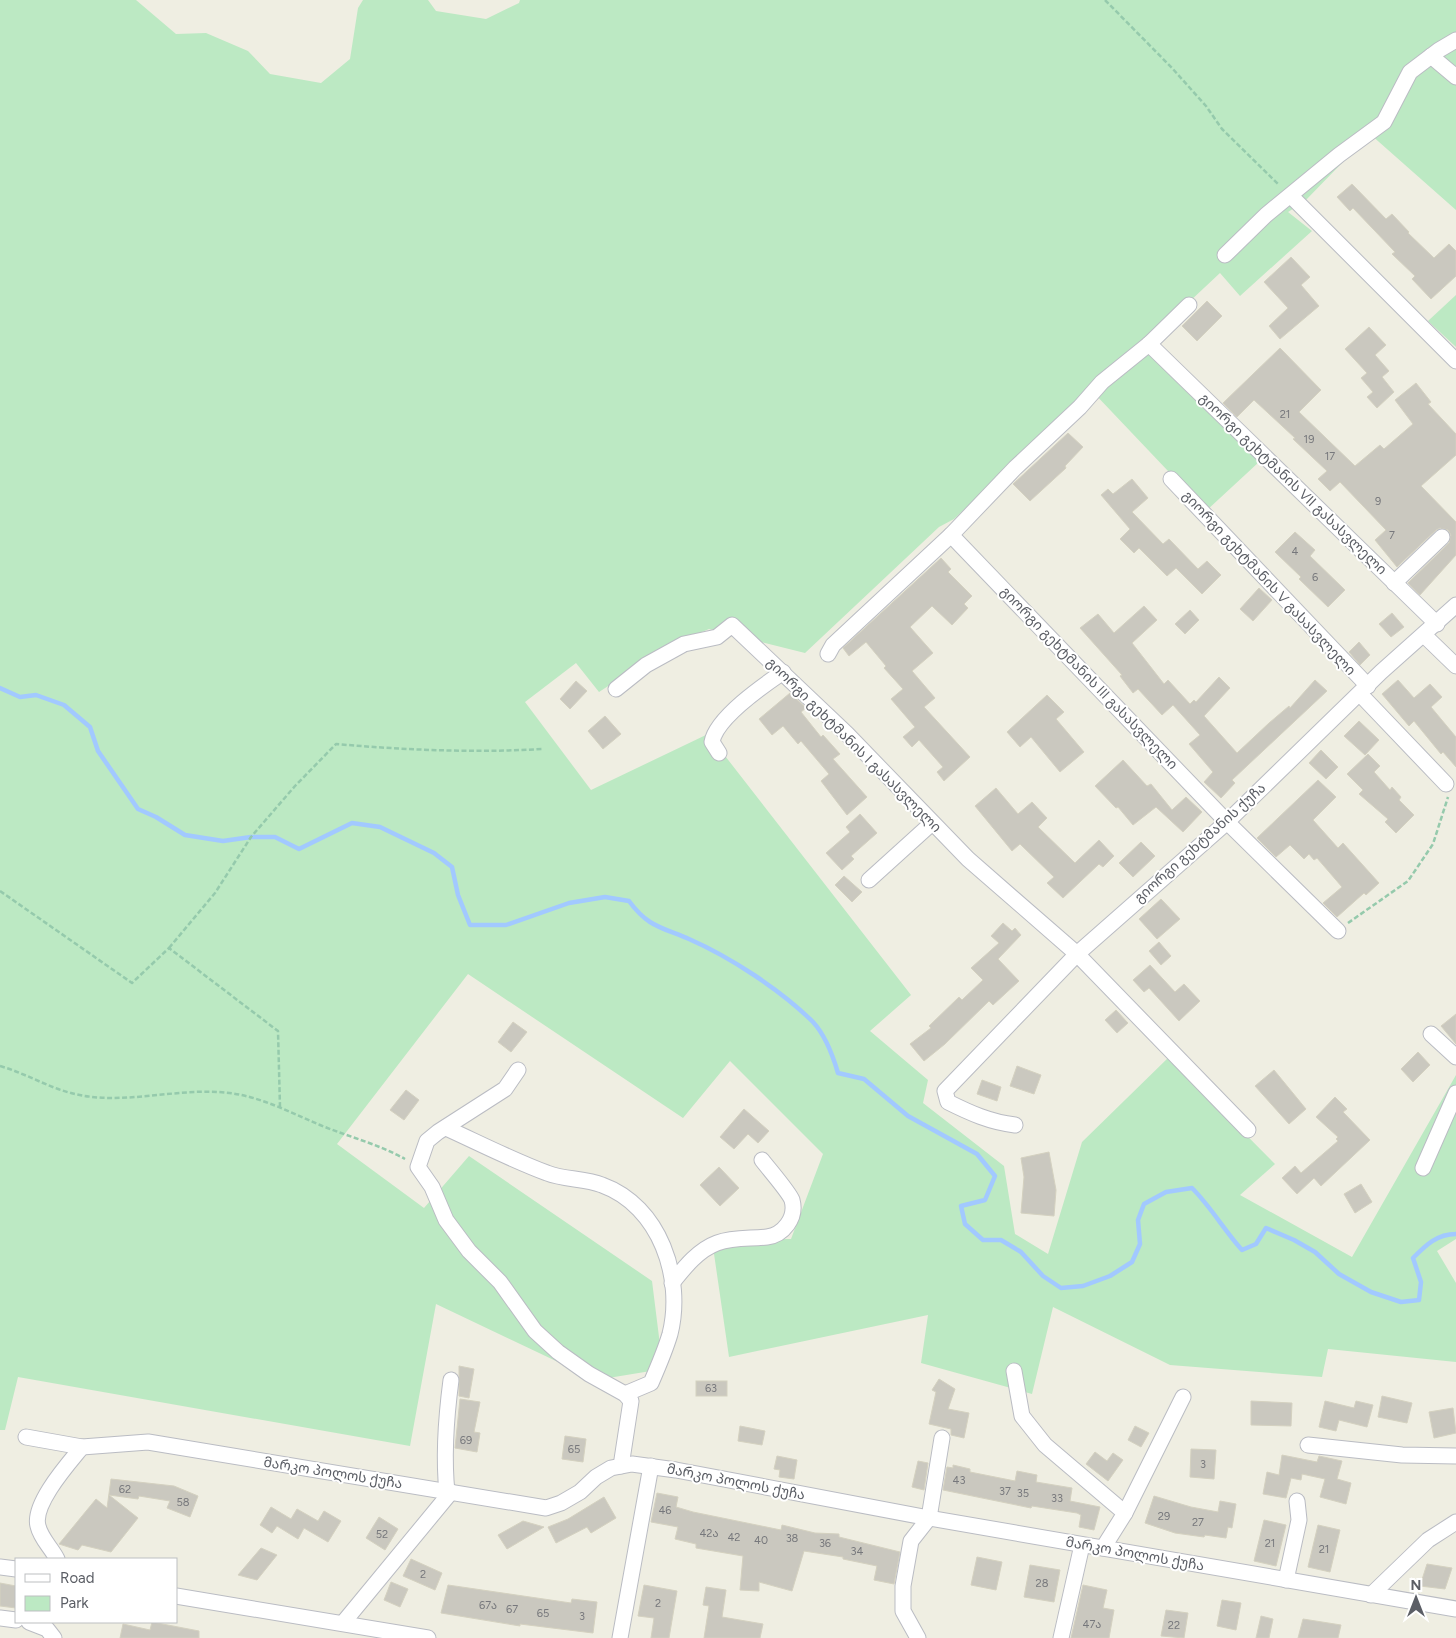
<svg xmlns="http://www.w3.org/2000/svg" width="1456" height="1638" font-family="Figtree,'Noto Sans Georgian',sans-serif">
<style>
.green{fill:#bce9c3}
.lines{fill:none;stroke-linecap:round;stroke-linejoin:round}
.stream{stroke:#a2c9ff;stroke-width:4.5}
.building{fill:#cac8bf;stroke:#d4d1c0}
.minor-casing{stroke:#babcc3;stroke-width:17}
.path{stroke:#95caac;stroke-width:2.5;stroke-dasharray:5 2.5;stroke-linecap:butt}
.minor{stroke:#fff;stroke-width:15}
.labels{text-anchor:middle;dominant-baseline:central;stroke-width:4;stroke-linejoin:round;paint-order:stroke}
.number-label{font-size:11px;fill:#77787c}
.street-label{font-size:14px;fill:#5b5e65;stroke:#fff}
</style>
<rect width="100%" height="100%" fill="#efeee2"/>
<!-- green -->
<g class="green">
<path d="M0,0H136L176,34L206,33L248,51L270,74L321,83L350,59L358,8L363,0H428L436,11L486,19L519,3L520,0H1456V210L1370,134L1305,201L1288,212L1312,231L1240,296L1220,273L1141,347L1259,462L1206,511L1093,392L1083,398L954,519L939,527L805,653L709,629L671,645L599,692L576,663L525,702L591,790L708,734L911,995L870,1031L928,1080L923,1103L1004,1166L1015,1234L1048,1254L1082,1142L1169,1057L1275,1164L1240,1195L1352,1257L1456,1075V1239L1437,1251L1456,1283V1362L1328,1349L1322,1377L1170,1365L1053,1307L1032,1394L921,1363L928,1315L729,1357L712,1240L791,1239L823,1154L730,1061L683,1118L468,974L337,1144L424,1208L469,1156L652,1281L663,1369L596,1380L436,1304L410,1446L18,1377L5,1430H0Z"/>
<path d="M1456,295V347L1428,321Z"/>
</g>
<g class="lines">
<!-- stream -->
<path class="stream" d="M0,688L20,697L36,695L64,705L90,727L98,751L138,809L156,817L185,835L223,841L251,837H275L299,849L352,823L380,827L434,853L452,867L458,895L470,925H506L569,903L605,897L629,901C648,927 661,927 689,939C730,957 781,990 813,1022C826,1036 833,1056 838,1073L864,1079L908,1116L977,1154L995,1176L985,1200L961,1206L965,1224L983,1240H1001L1021,1252L1043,1276L1061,1288L1083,1286L1110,1276L1132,1262L1140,1244L1138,1220L1144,1204L1166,1192L1192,1188C1211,1207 1224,1230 1242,1250L1256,1244L1266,1228L1294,1240L1315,1252L1339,1274L1371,1292L1401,1302L1419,1300L1421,1282L1413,1258C1426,1245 1437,1234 1456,1234"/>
</g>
<!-- building -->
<g class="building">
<path d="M1352,184L1386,219L1392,214L1409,232L1408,233L1434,258L1449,244L1456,251V276L1431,299L1412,279L1415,276L1392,254L1395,252L1353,208L1350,211L1337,197Z"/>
<path d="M1291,257L1310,277L1301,285L1319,306L1280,339L1269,326L1288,308L1264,282Z"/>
<path d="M1207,301L1222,316L1197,341L1182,326Z"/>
<path d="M1369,327L1386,345L1375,355L1389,371L1382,377L1394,392L1377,408L1367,397L1373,392L1361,378L1367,373L1345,349Z"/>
<path d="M1280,348L1321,390L1299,412L1355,466L1380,445L1384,449L1413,424L1395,400L1416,383L1431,402L1428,404L1456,434V455L1421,486L1456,522V555L1420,595L1408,583L1449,543L1451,535L1448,530L1440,528L1436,530L1397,567L1375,540L1386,530L1340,482L1330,491L1318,479L1327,471L1293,439L1295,438L1254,400L1237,417L1223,403Z"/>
<path d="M1068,433L1083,447L1065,466L1066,468L1030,501L1013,484Z"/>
<path d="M1132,479L1148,498L1132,512L1163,544L1169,539L1198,569L1207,561L1221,575L1202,594L1176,568L1167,576L1139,548L1134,553L1120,539L1130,529L1101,495L1108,489L1113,494Z"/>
<path d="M1295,532L1315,550L1310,556L1345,590L1328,607L1299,579L1301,577L1275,552Z"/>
<path d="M941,558L951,569L948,572L972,596L964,604L968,608L952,625L932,606L910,627L933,653L912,671L935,698L924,707L970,757L944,781L937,772L943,767L919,740L912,747L903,737L915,727L891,699L903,689L884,668L886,666L866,642L849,656L843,648Z"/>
<path d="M1259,588L1272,600L1253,621L1240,609Z"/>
<path d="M1144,606L1157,620L1132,643L1164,684L1168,680L1190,704L1194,700L1196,702L1219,677L1230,688L1204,716L1237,753L1269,723L1289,706L1290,708L1315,680L1327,691L1232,780L1235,783L1221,798L1204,782L1213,772L1189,744L1200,735L1173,705L1162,715L1138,689L1133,693L1120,676L1122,675L1080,628L1098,614L1114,633Z"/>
<path d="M1190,610L1199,620L1185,634L1175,624Z"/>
<path d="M1392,613L1404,627L1391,637L1379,624Z"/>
<path d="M1359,642L1370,655L1360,665L1349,652Z"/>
<path d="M1398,680L1414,698L1430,684L1442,697L1431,707L1456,737V767L1443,752L1441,754L1414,721L1409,726L1382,694Z"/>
<path d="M576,681L587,691L570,709L560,699Z"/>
<path d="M790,693L806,708L801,712L821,737L823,735L840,754L833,759L867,797L847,815L821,781L829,774L801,741L798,744L783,726L772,735L759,719Z"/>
<path d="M1047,695L1064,712L1056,719L1084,752L1060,772L1031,737L1020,747L1007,732Z"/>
<path d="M605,716L621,734L603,749L588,731Z"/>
<path d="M1359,721L1379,740L1365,755L1344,736Z"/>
<path d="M1321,750L1338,767L1326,779L1309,763Z"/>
<path d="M1368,754L1380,766L1374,772L1390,790L1392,787L1401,797L1399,800L1414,815L1396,833L1385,822L1388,819L1359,794L1363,790L1347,774Z"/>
<path d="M1123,760L1147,786L1151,784L1172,810L1186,797L1202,812L1183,832L1156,807L1133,825L1118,807L1116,808L1095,786Z"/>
<path d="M1318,780L1336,797L1313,820L1338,848L1343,843L1379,883L1366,895L1364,893L1337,917L1323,903L1342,887L1317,858L1314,860L1309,854L1304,859L1290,845L1276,857L1257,838Z"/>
<path d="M996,788L1018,814L1032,802L1047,818L1038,827L1075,863L1099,840L1114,856L1103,867L1099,864L1063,898L1047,883L1054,877L1020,844L1012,851L975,806Z"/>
<path d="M860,814L877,833L851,856L854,859L842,870L826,853L850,832L846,827Z"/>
<path d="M1141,842L1155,856L1133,877L1119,863Z"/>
<path d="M844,876L862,892L852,902L835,885Z"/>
<path d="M1161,899L1180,919L1157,939L1139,919Z"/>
<path d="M1003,923L1012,931L1015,928L1021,935L998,959L1019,981L993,1005L989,1001L945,1044L924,1061L910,1044L931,1028L929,1026L959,997L962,1000L983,980L971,968L999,943L991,936Z"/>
<path d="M1159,942L1171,956L1161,965L1149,951Z"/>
<path d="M1150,965L1175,992L1184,984L1200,1001L1179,1021L1149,988L1144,992L1133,980Z"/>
<path d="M1116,1010L1128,1023L1117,1033L1105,1020Z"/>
<path d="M1456,1014V1044L1441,1026Z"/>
<path d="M513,1022L527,1032L511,1052L498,1042Z"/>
<path d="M1418,1052L1430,1065L1413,1082L1401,1069Z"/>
<path d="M1017,1066L1041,1075L1034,1094L1010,1086Z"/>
<path d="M1274,1070L1306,1109L1289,1124L1255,1086Z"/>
<path d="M982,1080L1001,1087L997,1101L977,1094Z"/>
<path d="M406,1090L419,1100L404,1120L390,1110Z"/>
<path d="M1335,1097L1347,1109L1343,1112L1370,1140L1321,1186L1314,1178L1297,1194L1282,1178L1295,1166L1301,1173L1338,1141L1336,1139L1338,1137L1316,1117Z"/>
<path d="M744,1109L769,1131L758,1143L748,1134L734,1149L720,1137Z"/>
<path d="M1049,1152L1056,1190L1054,1216L1021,1213L1024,1177L1021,1158Z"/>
<path d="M719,1167L739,1188L720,1206L700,1185Z"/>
<path d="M1361,1184L1372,1202L1355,1213L1344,1194Z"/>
<path d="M459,1366L474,1369L469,1398L459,1396Z"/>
<path d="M939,1379L955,1389L948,1409L969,1413L964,1438L951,1435V1429L929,1424L936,1392L932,1390Z"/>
<rect x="696" y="1381" width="31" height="15"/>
<path d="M1382,1396L1412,1403L1407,1423L1378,1417Z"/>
<path d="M460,1399L480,1402L474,1432L480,1433L477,1452L455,1448Z"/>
<path d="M1251,1401L1292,1403L1291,1426L1251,1425Z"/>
<path d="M1325,1401L1354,1408L1356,1401L1373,1405L1367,1427L1339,1420L1336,1431L1319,1427Z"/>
<path d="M1453,1408L1456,1433L1434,1438L1429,1412Z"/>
<path d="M740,1426L765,1431L762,1445L738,1441Z"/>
<path d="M1135,1426L1149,1433L1141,1447L1128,1440Z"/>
<path d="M565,1436L586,1439L583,1462L562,1459Z"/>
<path d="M1191,1449L1216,1450L1214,1479L1190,1477Z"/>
<path d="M1095,1452L1107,1461L1113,1453L1123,1460L1108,1481L1086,1464Z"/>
<path d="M1282,1455L1317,1462L1319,1456L1342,1461L1337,1479L1351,1483L1346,1504L1320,1497L1325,1479L1302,1474L1301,1480L1291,1478L1286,1498L1263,1494L1267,1472L1279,1475Z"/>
<path d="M777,1456L797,1460L794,1479L779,1477L780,1470L774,1469Z"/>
<path d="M918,1461L928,1463L924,1490L912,1487Z"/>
<path d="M953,1465L970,1469V1472L1015,1481L1017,1471L1037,1475L1036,1482L1072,1488L1070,1501L1100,1507L1094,1530L1079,1527L1081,1515L1077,1513L1032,1506L1031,1508L943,1490L947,1467L953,1468Z"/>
<path d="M111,1479L174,1486L198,1496L190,1517L167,1508L170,1501L139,1496L138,1499L109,1495L138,1518L111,1552L82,1545L78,1550L59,1544L96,1499L107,1508Z"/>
<path d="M657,1493L678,1497L676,1507L693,1512L781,1530L782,1525L815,1533L839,1534V1537L900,1552L894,1584L874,1580L877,1566L843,1559V1557L804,1551L792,1591L759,1582V1591L740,1590L743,1556L696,1548V1544L675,1539L678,1527L651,1522Z"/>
<path d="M1154,1496L1191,1507L1218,1512L1220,1501L1236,1504L1232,1528L1228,1527L1226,1538L1205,1535L1204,1537L1175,1533L1145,1523Z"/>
<path d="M604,1497L616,1518L591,1533L587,1527L556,1543L548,1527L568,1519Z"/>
<path d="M271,1507L291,1519L297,1509L318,1521L324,1511L341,1521L328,1542L304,1528L298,1539L277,1526L272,1533L260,1525Z"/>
<path d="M379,1517L398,1529L385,1550L366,1538Z"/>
<path d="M1264,1520L1286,1525L1276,1566L1254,1561Z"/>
<path d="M523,1521L544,1527L507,1549L498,1535Z"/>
<path d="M1318,1525L1340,1530L1330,1572L1308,1567Z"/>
<path d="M261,1548L277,1555L257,1580L238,1575Z"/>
<path d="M977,1557L1002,1562L996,1590L971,1585Z"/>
<path d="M411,1559L442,1573L435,1590L403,1576Z"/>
<path d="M1427,1564L1452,1568L1445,1589L1420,1586Z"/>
<path d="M1030,1565L1060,1570L1054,1602L1024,1597Z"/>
<path d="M391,1582L408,1589L400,1607L384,1600Z"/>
<path d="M0,1583L16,1586V1608L0,1606Z"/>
<path d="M448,1585L571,1603L572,1599L597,1602L593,1633L520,1624V1626L441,1613Z"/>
<path d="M644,1585L677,1591L669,1638H651L654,1618L638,1616Z"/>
<path d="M1083,1585L1107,1590L1103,1608L1114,1610L1109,1638H1071Z"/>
<path d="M706,1587L726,1590L722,1617L763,1624L760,1638H704L709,1606L703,1605Z"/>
<path d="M1222,1600L1241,1603L1236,1630L1217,1626Z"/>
<path d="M1166,1610L1188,1613L1184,1638L1161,1636Z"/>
<path d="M1261,1616L1273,1619L1269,1638H1256Z"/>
<path d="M1303,1619L1341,1625L1338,1638H1298Z"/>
<path d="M152,1622L199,1631V1638H120L123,1624L150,1630Z"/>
</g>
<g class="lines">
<defs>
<g id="minor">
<path d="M1431,56L1456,77"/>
<path d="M1291,196L1456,361"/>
<path d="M1225,255L1266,215L1339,155L1384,122L1410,72L1439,50L1456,40"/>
<path d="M1149,344L1437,624"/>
<path d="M1171,479L1368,686"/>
<path d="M951,535L1227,822L1338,931"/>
<path d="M1394,583L1442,537"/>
<path d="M1425,636L1456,666"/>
<path d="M828,654L833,645L951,535L1015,468L1080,407L1102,382L1149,344L1189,305"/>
<path d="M616,689L646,665L684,644L717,637L732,625L847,734L968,859L1077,954L1248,1130"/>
<path d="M1360,694L1446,784"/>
<path d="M719,753L712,742C716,718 764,685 783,672"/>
<path d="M869,880L932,823"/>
<path d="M1431,1034L1456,1057"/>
<path d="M518,1070L505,1089L438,1132L427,1141L418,1167L432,1187L446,1220L469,1251L500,1282L535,1331L558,1352L589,1374L625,1394L631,1401L621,1466"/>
<path d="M1015,1125C990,1122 970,1113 948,1102L945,1091L1077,954L1227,822L1381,672L1456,605"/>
<path d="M446,1128C479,1143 512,1160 547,1173C564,1180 585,1178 602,1185C660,1206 684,1278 670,1334C665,1351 658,1367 651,1383L625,1394"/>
<path d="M1423,1168L1456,1093"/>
<path d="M672,1283C684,1268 698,1250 717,1243C734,1237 750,1239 767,1237C783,1235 797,1218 792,1200C789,1192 768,1168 762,1160"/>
<path d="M1014,1371L1022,1416L1045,1445L1125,1513"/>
<path d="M26,1437L82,1447L148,1442L546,1508L561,1503L580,1492L596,1477L611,1468L632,1464L676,1470L929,1518L1456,1609"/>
<path d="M1308,1445L1402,1455L1456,1456"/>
<path d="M447,1492C443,1454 446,1418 451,1380"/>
<path d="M1103,1548L1125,1513L1183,1397"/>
<path d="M57,1559C51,1547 41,1539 38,1526C32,1504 69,1463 82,1447"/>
<path d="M0,1567L16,1569"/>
<path d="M1286,1580L1299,1520L1297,1501"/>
<path d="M1371,1595L1428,1540L1456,1522"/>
<path d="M176,1596L428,1638"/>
<path d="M0,1618L16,1620"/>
<path d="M29,1622L47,1629L54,1638"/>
<path d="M343,1623L451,1492"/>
<path d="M620,1638L651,1466"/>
<path d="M918,1638L903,1611V1586L911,1541L929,1518L942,1438"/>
<path d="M1061,1638L1082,1545"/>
</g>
</defs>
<!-- minor casing -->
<use href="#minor" class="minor-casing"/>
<!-- path -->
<g class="path">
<path d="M1105,0L1172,68L1206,106L1222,129L1279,185"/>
<path d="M0,891L132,983L169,948L278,1031L280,1107"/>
<path d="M1348,923L1408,881L1433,844L1448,797"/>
<path d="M169,948L215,893L251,837L295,786L336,744C405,750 474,753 543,749"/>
<path d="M0,1066C25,1073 47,1087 71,1093C119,1106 171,1089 219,1092C256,1094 287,1111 320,1125C349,1137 378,1144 405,1159"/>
</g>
<!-- minor -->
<use href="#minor" class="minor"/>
</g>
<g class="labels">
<!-- number labels -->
<g class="number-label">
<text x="1285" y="414">21</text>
<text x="1309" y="439">19</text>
<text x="1330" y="456">17</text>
<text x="1378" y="501">9</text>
<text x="1392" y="535">7</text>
<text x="1295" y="551">4</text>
<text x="1315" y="577">6</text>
<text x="711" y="1388">63</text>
<text x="466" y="1440">69</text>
<text x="574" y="1449">65</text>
<text x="1203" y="1464">3</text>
<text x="959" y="1480">43</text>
<text x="125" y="1489">62</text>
<text x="1005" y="1491">37</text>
<text x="1023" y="1493">35</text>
<text x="1057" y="1498">33</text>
<text x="183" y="1502">58</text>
<text x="665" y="1510">46</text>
<text x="1164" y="1516">29</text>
<text x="1198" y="1522">27</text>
<text x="709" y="1533">42ა</text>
<text x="382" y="1534">52</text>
<text x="734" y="1537">42</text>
<text x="792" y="1538">38</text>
<text x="761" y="1540">40</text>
<text x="825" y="1543">36</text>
<text x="1270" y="1543">21</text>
<text x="1324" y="1549">21</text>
<text x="857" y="1551">34</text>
<text x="423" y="1574">2</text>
<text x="1042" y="1583">28</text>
<text x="658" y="1603">2</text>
<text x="488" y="1605">67ა</text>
<text x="512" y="1609">67</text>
<text x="543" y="1613">65</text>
<text x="582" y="1616">3</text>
<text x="1092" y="1624">47ა</text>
<text x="1174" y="1625">22</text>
</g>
<!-- street labels -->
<g class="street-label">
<text transform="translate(1293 484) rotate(44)">გიორგი გეხტმანის VII გასასვლელი</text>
<text transform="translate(1269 583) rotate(47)">გიორგი გეხტმანის V გასასვლელი</text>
<text transform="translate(1089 678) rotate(46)">გიორგი გეხტმანის III გასასვლელი</text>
<text transform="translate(854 745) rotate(45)">გიორგი გეხტმანის I გასასვლელი</text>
<text transform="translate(1200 843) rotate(-42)">გიორგი გეხტმანის ქუჩა</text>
<text transform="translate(333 1473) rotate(9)">მარკო პოლოს ქუჩა</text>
<text transform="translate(736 1482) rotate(11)">მარკო პოლოს ქუჩა</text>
<text transform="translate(1135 1554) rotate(10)">მარკო პოლოს ქუჩა</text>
</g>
</g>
<!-- legend -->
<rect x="15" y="1558" width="162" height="65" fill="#ffffff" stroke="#bdbfc1"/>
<rect x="25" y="1574" width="25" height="8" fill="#ffffff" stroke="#bdbfc1"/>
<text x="60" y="1583" font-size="15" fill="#5b5e65">Road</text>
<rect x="25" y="1596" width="25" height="15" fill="#bce9c3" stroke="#bdbfc1"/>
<text x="60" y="1608" font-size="15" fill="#5b5e65">Park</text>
<!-- north arrow -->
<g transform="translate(1416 1598)" stroke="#ffffff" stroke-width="4" paint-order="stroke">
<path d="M0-4L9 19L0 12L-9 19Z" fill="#5b5e65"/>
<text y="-8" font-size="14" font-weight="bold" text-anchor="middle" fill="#5b5e65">N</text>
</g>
</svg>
